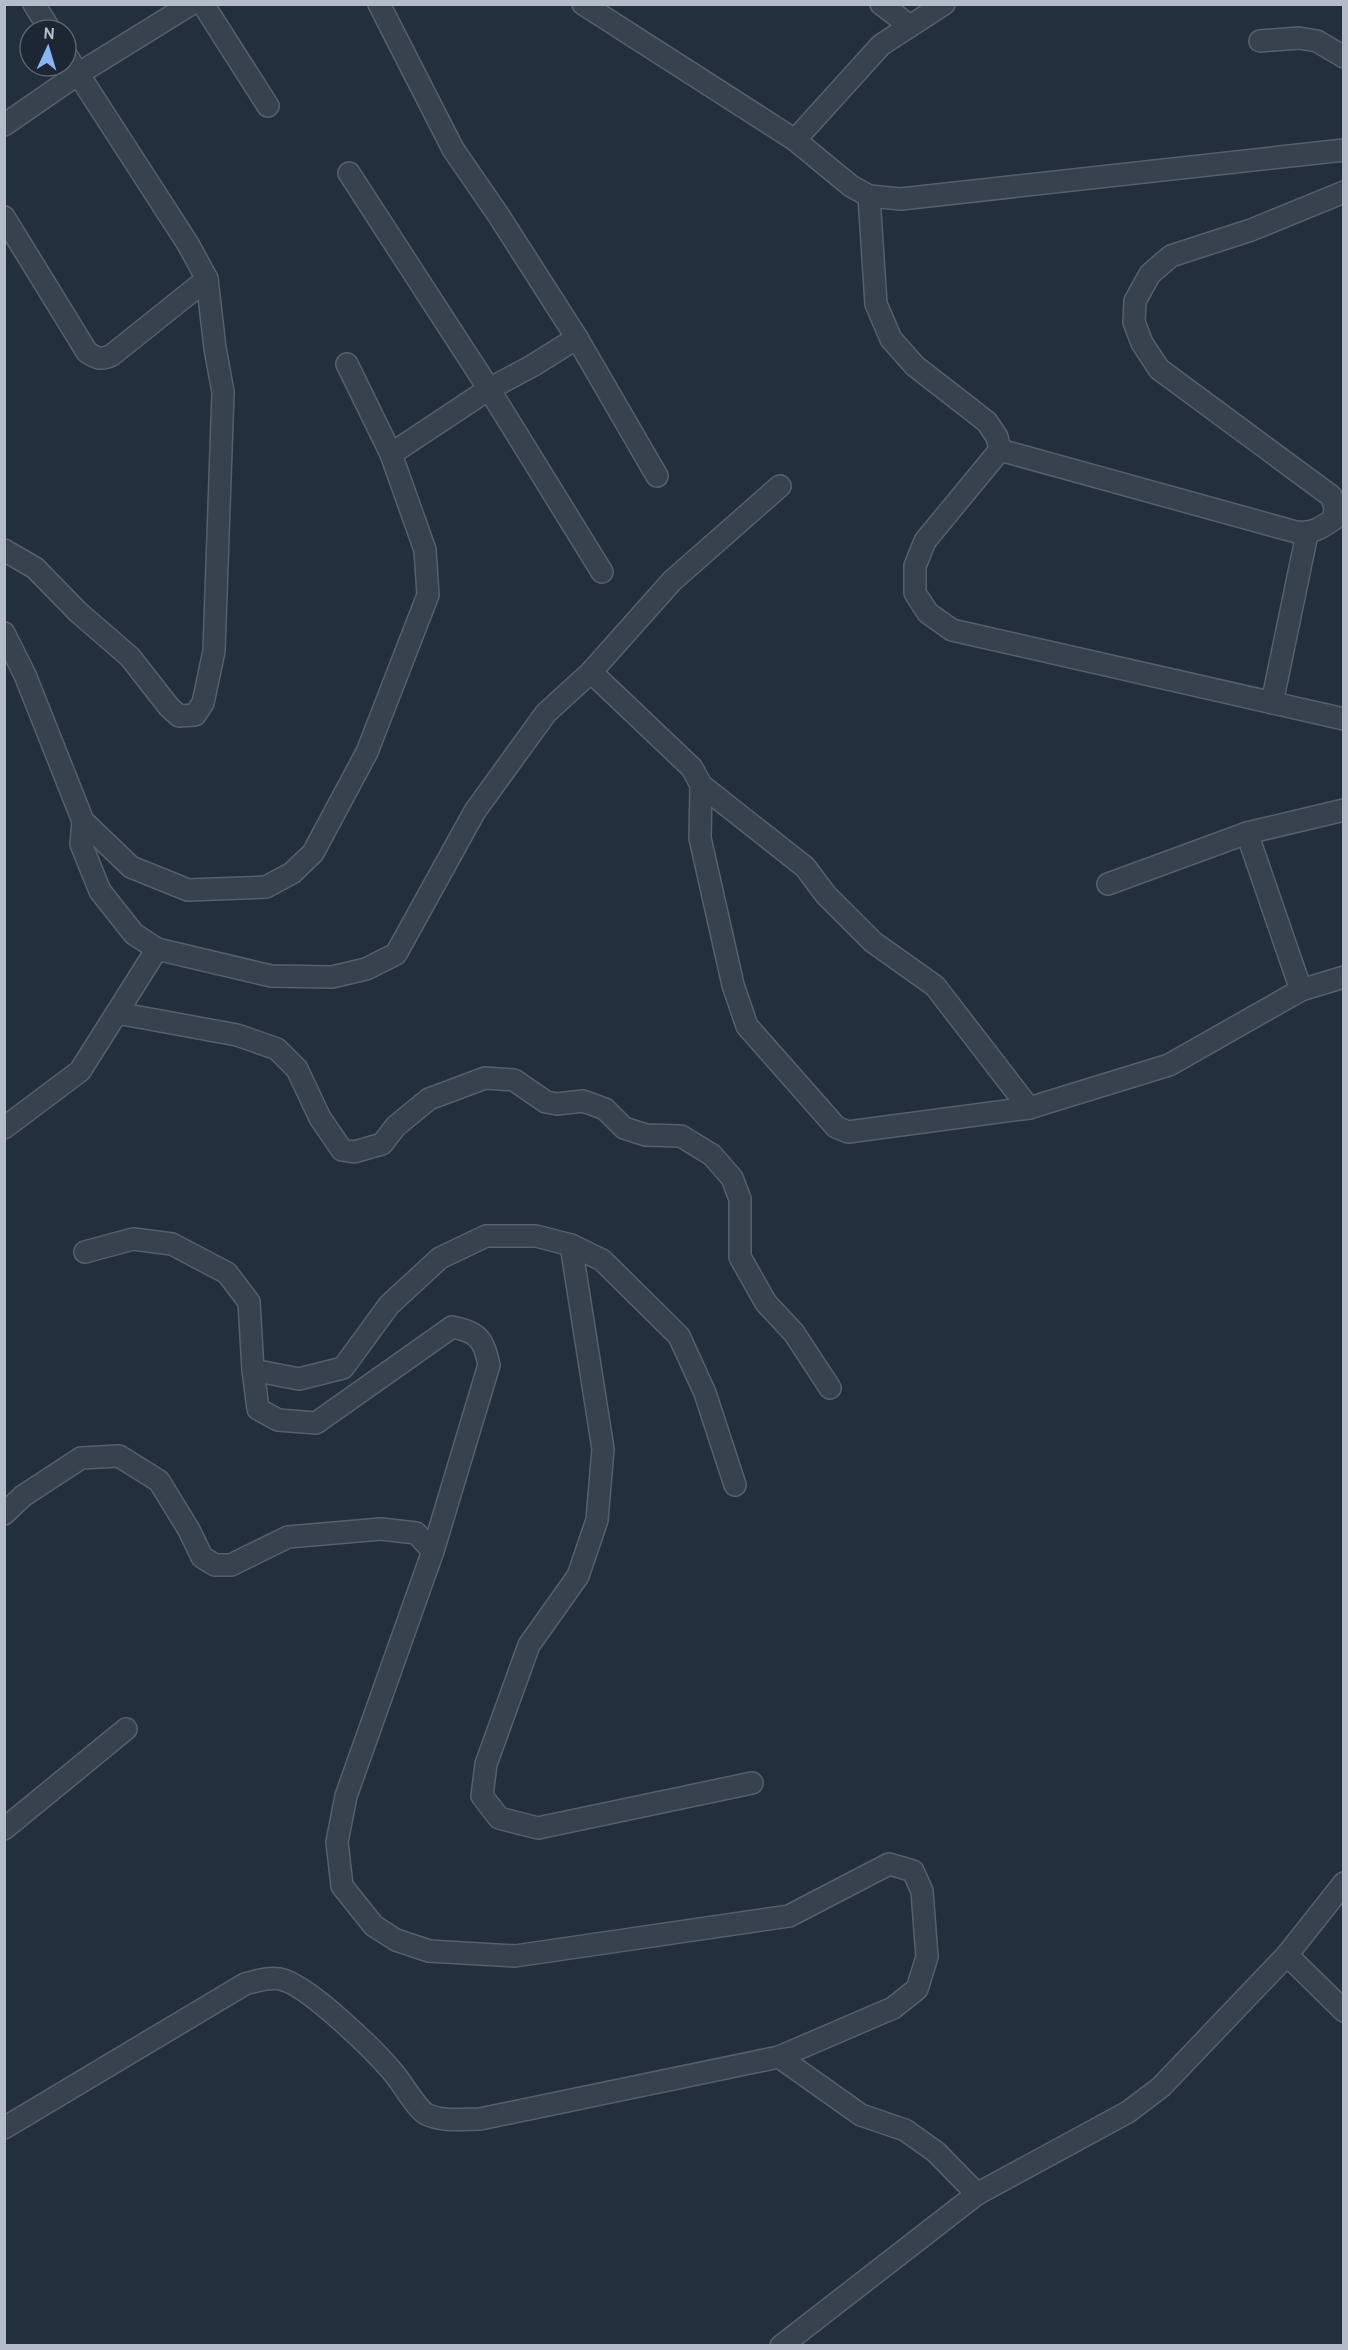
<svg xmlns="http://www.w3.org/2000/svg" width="1348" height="2350" font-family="Overpass,sans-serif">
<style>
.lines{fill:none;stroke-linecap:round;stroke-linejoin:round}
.minor-casing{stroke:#565f6c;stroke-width:24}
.minor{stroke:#38414e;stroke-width:21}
</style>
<rect width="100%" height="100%" fill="#242f3e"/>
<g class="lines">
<defs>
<g id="minor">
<path d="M34,4L50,30"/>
<path d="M203,4L268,106"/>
<path d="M379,4L453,149L499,216L577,338L657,476"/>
<path d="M583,4L795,140L851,186L869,196L901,199L1344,150"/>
<path d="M881,4L910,26"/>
<path d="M1260,41L1299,38L1317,41L1344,57"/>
<path d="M4,125L78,74L191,4"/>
<path d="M795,140L881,45L944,4"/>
<path d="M349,173L489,389L602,572"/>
<path d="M869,196L876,304L891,339L915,366L987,422L997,437L1000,450L925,541L915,566V593L928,613L952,630L1344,719"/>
<path d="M4,217L87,352C97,359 102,360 112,355L207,279"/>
<path d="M1000,450L1296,532C1312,534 1321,528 1334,519L1335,507L1331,496L1159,369L1142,343L1134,322L1135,301L1150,274L1171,256L1251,230L1344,192"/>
<path d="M391,454L489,389L532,366L577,338"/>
<path d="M4,550L35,568L78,612L130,657L169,707L179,716L195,715L203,703L214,651L223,392L215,348L207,279L188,244L66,55"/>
<path d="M4,633L25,675L83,821L131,867L188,890L266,887L292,873L313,853L367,752L428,595L425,550L391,454L347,364"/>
<path d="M591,672L692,768L701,785L700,838L733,985L747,1026L836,1127L848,1132L1029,1108L1169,1065L1301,990L1344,977"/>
<path d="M1272,703L1307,534"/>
<path d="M701,785L805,867L826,895L873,942L935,986L1029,1108"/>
<path d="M83,821L81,844L100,891L134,934L157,949L271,976L332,977L366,969L396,954L475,811L546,713L591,672L672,581L780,486"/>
<path d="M1247,833L1301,990"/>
<path d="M1108,884L1247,833L1344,810"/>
<path d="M117,1013L237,1035L277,1049L297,1069L320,1118L342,1150L354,1152L382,1144L396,1126L429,1099L485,1078L514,1080L546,1102L557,1104L583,1101L605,1109L624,1128L646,1135L681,1136L712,1155L732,1178L740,1199V1257L766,1303L794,1333L830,1388"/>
<path d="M4,1128L80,1071L157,949"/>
<path d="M571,1245L603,1449L597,1520L578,1576L529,1645L486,1764L482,1796L499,1818L538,1828L752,1783"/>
<path d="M253,1370L299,1379L343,1368L389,1305L440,1258L486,1236H536L571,1245L602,1260L679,1336L705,1393L735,1485"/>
<path d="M4,1514L23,1496L81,1458L119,1456L159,1481L189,1530L202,1557L215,1565H231L288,1537L381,1529L416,1533L433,1551"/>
<path d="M4,1829L126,1729"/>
<path d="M1287,1955L1344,2011"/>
<path d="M779,2057L861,2115L905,2130L936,2152L977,2194"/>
<path d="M4,2128L245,1984C256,1981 268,1977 280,1979C307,1984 373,2049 392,2071C402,2082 415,2107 426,2114C443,2122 462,2119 480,2119L779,2057L893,2008L917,1989L927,1957L922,1891L913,1871L889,1864L789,1916L515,1956L429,1951L396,1940L374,1926L342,1886L337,1842L346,1796L433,1551L489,1365C484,1340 479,1332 452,1327L316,1423L278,1420L258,1409L253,1370L249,1302L227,1273L172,1244L133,1239L85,1252"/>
<path d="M781,2346L977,2194L1128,2112L1161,2087L1287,1955L1344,1883"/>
</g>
</defs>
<!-- minor casing -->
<use href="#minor" class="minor-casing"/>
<!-- minor -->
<use href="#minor" class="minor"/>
</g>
<!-- border -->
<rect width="1348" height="2350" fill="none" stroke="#b4bcc9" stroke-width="12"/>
<!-- north arrow -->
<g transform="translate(48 48) rotate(4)"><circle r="28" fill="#1d2633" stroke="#59626f" stroke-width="1.5"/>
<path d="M0-4.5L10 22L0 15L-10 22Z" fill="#8ab4f8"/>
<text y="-9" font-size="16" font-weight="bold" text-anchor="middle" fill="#b4bcc9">N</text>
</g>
</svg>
